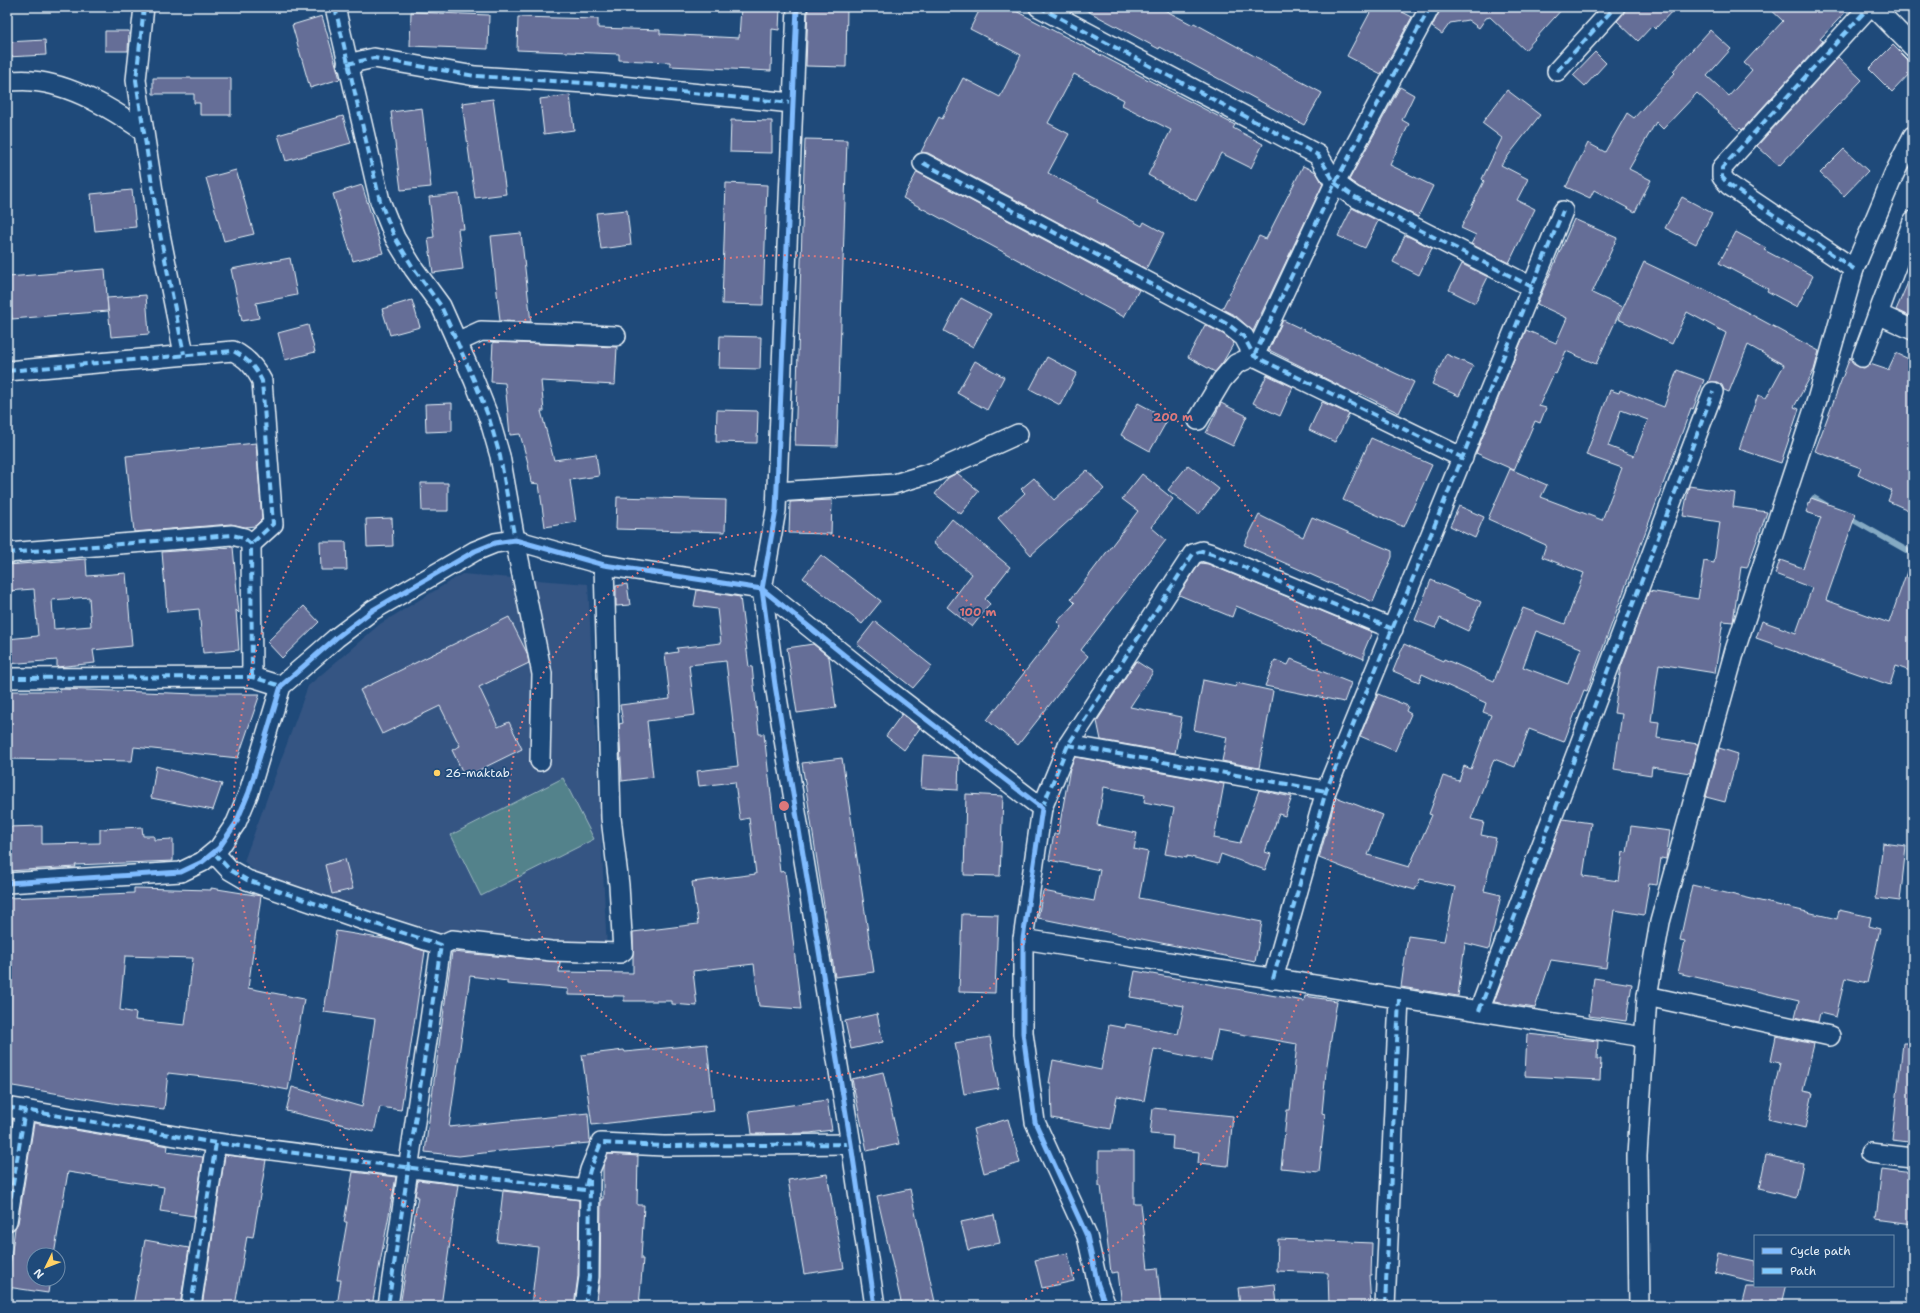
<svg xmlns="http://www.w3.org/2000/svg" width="1920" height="1313" font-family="'Shantell Sans',sans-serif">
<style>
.built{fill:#345583}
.green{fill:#53828b;stroke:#9ebac2}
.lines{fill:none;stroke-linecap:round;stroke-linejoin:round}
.stream{stroke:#85aac3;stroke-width:5.5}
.building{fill:#656e97;stroke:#e8f1f8;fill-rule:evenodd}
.minor-casing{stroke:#e8f1f8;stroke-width:22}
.minor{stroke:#1f4a7a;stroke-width:19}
.quiet{stroke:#80caff;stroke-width:4;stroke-dasharray:8 4;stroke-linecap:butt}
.cycleway-casing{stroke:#1f4a7a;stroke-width:8}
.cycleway{stroke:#80bcff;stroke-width:5}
.ring{fill:none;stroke:#dd787b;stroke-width:2;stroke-dasharray:2 4}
.poi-dot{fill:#ffd166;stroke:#1f4a7a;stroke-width:1.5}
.labels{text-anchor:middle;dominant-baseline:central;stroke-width:3.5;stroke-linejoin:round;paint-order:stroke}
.poi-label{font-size:12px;fill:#e8f1f8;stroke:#1f4a7a;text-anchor:start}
.centre{fill:#dd787b;stroke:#1f4a7a;stroke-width:2}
.ring-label{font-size:12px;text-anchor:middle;font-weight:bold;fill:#dd787b;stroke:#1f4a7a;stroke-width:3.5;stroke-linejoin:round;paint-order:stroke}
</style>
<rect width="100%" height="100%" fill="#1f4a7a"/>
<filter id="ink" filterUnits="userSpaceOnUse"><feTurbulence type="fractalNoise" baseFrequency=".025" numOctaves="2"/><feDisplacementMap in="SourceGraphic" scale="8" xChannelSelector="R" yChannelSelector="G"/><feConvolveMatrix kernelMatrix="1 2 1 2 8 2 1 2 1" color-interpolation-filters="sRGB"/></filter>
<g filter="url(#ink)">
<!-- built -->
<path class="built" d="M462,574L588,584L607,949L442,934L258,875L244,861L308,686L380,624Z"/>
<!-- green -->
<path class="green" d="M563,778L594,839L481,896L451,835Z"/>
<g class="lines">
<!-- stream -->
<g class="stream">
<path d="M1814,498L1826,505"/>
<path d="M1848,517L1913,554"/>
</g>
</g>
<!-- building -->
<g class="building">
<path d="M741,7H780L779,30L772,29L771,71L670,66V62L619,60V54L517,50L518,17L598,19V28L660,30V34L739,38Z"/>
<path d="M808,7H847L846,67L806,66Z"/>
<path d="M981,7H1008L1235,125L1233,128L1263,144L1251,168L1221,153L1196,201L1148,175L1171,130L1122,105L1124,100L1074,74L1048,123L1069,134L1048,173L1098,199L1097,202L1142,226L1144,222L1164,233L1146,269L928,153L921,152L939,117L942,119L963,78L1000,97L1021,55L970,29Z"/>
<path d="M1080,7H1159L1193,25L1194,23L1322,93L1304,125L1160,47L1159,49Z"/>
<path d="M1373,7H1393L1412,17L1381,74L1347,56Z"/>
<path d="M1441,7H1564L1525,50L1490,17L1486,18L1479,28L1468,20L1450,23L1442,34L1432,27Z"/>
<path d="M1626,7H1676L1655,29L1652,26L1638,41L1617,21L1623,14Z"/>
<path d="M1768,7H1850L1820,39L1823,41L1742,130L1740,128L1738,130L1697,93L1663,129L1656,122L1629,169L1651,180L1635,212L1594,190L1590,198L1566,187L1588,143L1605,152L1627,113L1634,118L1675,73L1673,71L1710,30L1731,49L1707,76L1729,96L1752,70L1744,63L1783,21Z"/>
<path d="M411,12L489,15L488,49L410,46Z"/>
<path d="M322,16L340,79L310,88L292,25Z"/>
<path d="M105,31H129L128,51H105Z"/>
<path d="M45,40L46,55L7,57V42Z"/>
<path d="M1893,45L1913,65V70L1892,92L1869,69Z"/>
<path d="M1595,52L1606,63L1585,86L1573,75Z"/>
<path d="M1838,57L1862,80L1779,166L1757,146Z"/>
<path d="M153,78H231V115H200V103H194V94H153Z"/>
<path d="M1400,87L1414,95L1402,120L1409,124L1390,165L1433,186L1418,217L1359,187L1349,180Z"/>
<path d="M1507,90L1540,115L1501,165L1528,179L1517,200L1535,209L1509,263L1471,244L1476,235L1461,228L1484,181L1482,179L1502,138L1482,123Z"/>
<path d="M570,95L574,130L544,134L540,99Z"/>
<path d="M493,99L506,194L475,198L462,103Z"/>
<path d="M422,108L431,187L401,190L391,112Z"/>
<path d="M343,116L351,143L286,161L278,135Z"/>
<path d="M731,120L772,121V153L730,152Z"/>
<path d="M805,139L847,140L837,446L795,445Z"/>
<path d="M1844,149L1868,171L1844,196L1820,173Z"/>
<path d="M1303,166L1316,172L1323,184L1253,331L1236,316L1222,309L1259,236L1266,239Z"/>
<path d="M236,170L254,234L224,241L206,178Z"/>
<path d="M917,172L1139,290L1124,317L903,198Z"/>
<path d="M726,183L767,185L763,305L722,304Z"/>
<path d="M362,185L383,253L353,261L333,194Z"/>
<path d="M132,190L136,227L95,231L91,194Z"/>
<path d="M459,194L464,229H458L463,269L433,273L428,238L434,237L429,197Z"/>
<path d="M1682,197L1712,213L1696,244L1665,228Z"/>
<path d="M1352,208L1378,221L1365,248L1338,236Z"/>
<path d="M627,210L631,245L601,249L596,213Z"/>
<path d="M1574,219L1617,238L1592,293L1622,307L1596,364L1566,351L1556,374L1554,373L1539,406L1546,408L1540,423L1535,421L1514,470L1476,453L1526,330L1556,343L1567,318L1537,304Z"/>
<path d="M1736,232L1766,248L1764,250L1813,276L1797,307L1767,291L1768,289L1719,263Z"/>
<path d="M521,233L531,322L500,321L491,236Z"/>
<path d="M1405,235L1432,248L1419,275L1393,262Z"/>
<path d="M290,258L297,295L256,303L259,318L242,321L231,269Z"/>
<path d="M1644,262L1701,289L1702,288L1819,351L1814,370L1794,407L1799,409L1781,463L1739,449L1758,395L1766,398L1784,365L1748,345L1729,392L1724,390L1722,385L1717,382L1708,383L1726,333L1687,312L1672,344L1618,319Z"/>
<path d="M1462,264L1488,277L1475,303L1449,290Z"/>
<path d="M105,269L108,311L12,319L8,277Z"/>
<path d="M1913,271V318L1896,310Z"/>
<path d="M146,295L149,334L111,337L107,298Z"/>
<path d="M961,298L991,314L973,347L944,331Z"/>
<path d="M412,300L420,327L390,335L382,309Z"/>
<path d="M1283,320L1414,382L1399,413L1359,393L1358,395L1269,350Z"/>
<path d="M308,325L315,352L285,360L278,333Z"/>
<path d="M1205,325L1223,334L1234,343L1223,362L1215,372L1188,357Z"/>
<path d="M720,336L761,337L760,369L719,368Z"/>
<path d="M493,342L617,347L615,385L541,381L544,411H541L554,460L596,454L599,476L570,480L576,522L545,527L539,484L531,483L528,463L520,434L510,435L505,383L491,382Z"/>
<path d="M1896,353L1913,361V512L1888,501L1892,491L1858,475L1861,468L1815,451L1850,357L1853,364L1859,367L1864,368L1870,364L1888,370Z"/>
<path d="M1446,354L1473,366L1459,396L1432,384Z"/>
<path d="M1047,357L1077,373L1060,405L1030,389Z"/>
<path d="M975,361L1004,377L987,410L957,393Z"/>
<path d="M1677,370L1704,380L1693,409L1691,408L1587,691L1584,690L1564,742L1529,729L1515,767L1494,759L1471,819L1484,822L1481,835L1496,838L1484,891L1501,895L1489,949L1465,943L1458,996L1401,987L1408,936L1444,941L1455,887L1420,879L1415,890L1360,874L1319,858L1336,797L1383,815L1368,855L1409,867L1432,815L1429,814L1443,776L1459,781L1464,766L1471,769L1491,715L1483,712L1486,703L1422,674L1419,682L1393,671L1404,644L1443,661L1444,659L1494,681L1523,608L1565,624L1584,573L1542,557L1546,545L1488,519L1510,469L1547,485L1541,497L1602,520L1622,468L1586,455L1610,390L1619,393L1620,390L1664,407ZM1621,410L1648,420L1634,456L1608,446ZM1536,631L1581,648L1568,684L1523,667Z"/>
<path d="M1267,375L1293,387L1280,416L1253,403Z"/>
<path d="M1322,402L1349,414L1335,442L1309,430Z"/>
<path d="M452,403V431L426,432L425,404Z"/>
<path d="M1138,403L1168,419L1150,451L1121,435Z"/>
<path d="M1221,403L1247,416L1233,446L1206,433Z"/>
<path d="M717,410L758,411L757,443L716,442Z"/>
<path d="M1371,438L1432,465L1404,527L1343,500Z"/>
<path d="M256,443L262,519L255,526L245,527L231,524L134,532L126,456Z"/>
<path d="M1188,465L1219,489L1199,514L1168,490Z"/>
<path d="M1087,470L1104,489L1031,555L998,518L1025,493L1021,489L1034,478L1054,500Z"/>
<path d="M957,473L979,491L961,514L935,494L948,478Z"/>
<path d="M1142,474L1173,499L1151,527L1166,540L1081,650L1088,656L1018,745L987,720L1061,626L1057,622L1075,603L1071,599L1138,511L1122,499Z"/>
<path d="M421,483H448V511H422Z"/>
<path d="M1689,486L1735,493L1733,507L1767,512L1747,568L1741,567L1733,622L1723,621L1715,673L1659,664L1651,721L1659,722L1657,738L1698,744L1690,773L1652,767L1651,775L1614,769L1622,714L1614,713L1621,667L1649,591L1698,599L1704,561L1714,563L1720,522L1683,516Z"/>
<path d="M617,497L726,500L725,532L616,529Z"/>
<path d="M1811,498L1856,514L1826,600L1889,623L1911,560H1913V672L1896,666L1890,685L1756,638L1762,621L1796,633L1812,588L1775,574L1780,560L1803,568L1821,517L1806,512Z"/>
<path d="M832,500L831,534L789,533L790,502Z"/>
<path d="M1459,506L1484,517L1475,538L1450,526Z"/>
<path d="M1259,515L1303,537L1312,517L1392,551V557L1373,602L1244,545Z"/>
<path d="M392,518L393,546L367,547L366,519Z"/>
<path d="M952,519L1010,567L985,599L990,604L972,627L947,607L972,574L933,543Z"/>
<path d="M320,542H346L347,570H321Z"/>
<path d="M233,547L239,613L236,610L239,650L203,653L199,609L167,612L162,552Z"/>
<path d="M821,555L881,601L862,624L803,578Z"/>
<path d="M86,559L87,576L126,573L132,646L93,650L95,663L57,667V660L7,664V639L38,636L34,589L7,591V565ZM89,597L91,626L54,629L52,600Z"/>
<path d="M1200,563L1208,564L1372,632L1364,651V659L1236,606L1232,617L1179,595Z"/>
<path d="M1431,580L1481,602L1468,631L1440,618L1435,628L1415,620Z"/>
<path d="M627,584L630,605L616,606V586Z"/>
<path d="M697,590L740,597L749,667L752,666L759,734H764L780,872L785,871L801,1009L759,1006L754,964L693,971L697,1006L672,1004V1001H624V996L568,995V989L507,984V981L470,976L449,1127L588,1113L590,1140L589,1143L508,1150L459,1156L425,1152L434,1081L452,952L560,962L559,972L633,973V932L698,924L692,882L756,874L749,818L740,820L735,782L699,786L697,771L738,766L726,661L689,665L695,715L647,721L653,777L622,781L619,724L623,723L620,705L670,699L665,654L678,652L677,648L721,643L717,609L694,606Z"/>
<path d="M304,606L319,622L282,658L267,642Z"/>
<path d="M509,617L527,653L529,663L479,687L498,727L509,722L522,749L465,777L452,750L460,746L440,706L382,734L360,690Z"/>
<path d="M875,621L932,666L913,688L857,644Z"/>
<path d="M813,644L829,657L836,708L797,713L787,648Z"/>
<path d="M1291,659L1351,683L1344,702L1265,686L1275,660L1288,665Z"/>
<path d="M1136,661L1153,672L1130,707L1182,717L1175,753L1101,740L1097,721Z"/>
<path d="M1203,680L1236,687L1237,683L1273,691L1259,768L1222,761L1227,737L1194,730Z"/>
<path d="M60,689L197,694H260L238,758L134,747L132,761L7,759V691H60Z"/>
<path d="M1378,694L1408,706L1406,711L1411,714L1395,751L1360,736Z"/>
<path d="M902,714L920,728L904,750L886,736Z"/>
<path d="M1719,748L1738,754L1725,802L1706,797Z"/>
<path d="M923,755L959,758L958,790L921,788Z"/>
<path d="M1075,757L1224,784L1214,838L1240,843L1259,790L1292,797L1285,816L1279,814L1265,852L1271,854L1265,870L1221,854L1218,864L1187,856V858L1165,854L1174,808L1144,802L1145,795L1104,787L1097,825L1137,833L1134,849L1148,852L1139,898L1262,922L1255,962L1038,918L1043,891L1094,901L1100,870L1049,860L1054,834H1058L1070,768Z"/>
<path d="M842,758L874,972L835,977L802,763Z"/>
<path d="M156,766L222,784L213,810L151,798Z"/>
<path d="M966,794L1003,796L1000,876L964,875Z"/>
<path d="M1563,819L1591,823L1583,876L1619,881L1623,852L1627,853L1631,826L1670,831L1666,859L1661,858L1657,885L1649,884L1644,915L1614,910L1606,968L1551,960L1535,1008L1494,1002Z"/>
<path d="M42,826V844L100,843V829L142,827L143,836H154V840L173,839V861L75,865L76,867L7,871V827Z"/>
<path d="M1883,843L1906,846L1900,901L1876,898Z"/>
<path d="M345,859L353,889L332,894L325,865Z"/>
<path d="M1692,885L1837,919L1839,910L1871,917L1869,926L1880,929L1867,983L1845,978L1836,1017L1820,1013L1818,1022L1795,1017L1799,1001L1678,973L1685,941L1680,940Z"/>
<path d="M134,888L211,890V888L261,896L248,988L304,999L288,1090L247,1082L168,1073L164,1109L119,1104L7,1085V898L134,893ZM125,956L193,958L185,1025L135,1020L136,1013L120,1010Z"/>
<path d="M962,914L998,915L995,993L959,992Z"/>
<path d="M336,931L385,939L425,951L401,1110L380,1107L374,1132L286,1111L292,1087L362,1107L375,1019L324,1012Z"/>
<path d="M1135,971L1304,1001L1305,996L1337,1001L1326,1071L1322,1113L1325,1114L1319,1172L1281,1168L1287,1110H1290L1297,1044L1218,1030L1211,1061L1154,1049L1144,1101L1117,1096L1111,1129L1052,1118L1051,1083H1049L1053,1060L1101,1070L1109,1025L1125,1028L1126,1024L1178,1034L1184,1006L1130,997Z"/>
<path d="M1594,978L1632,984L1626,1021L1589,1016Z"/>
<path d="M877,1014L883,1042L851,1049L845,1021Z"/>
<path d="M1527,1034L1598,1041L1597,1059H1601L1600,1080L1525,1076Z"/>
<path d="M1776,1036L1814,1044L1803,1091L1813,1093L1805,1128L1768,1119L1780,1063L1771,1061Z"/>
<path d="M990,1037L999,1088L964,1094L955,1043Z"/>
<path d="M1903,1043H1913V1134H1910L1909,1142L1892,1140Z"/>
<path d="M707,1044L714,1111L592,1125L582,1055L624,1050L625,1052Z"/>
<path d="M883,1072L899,1144L867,1151L852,1079Z"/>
<path d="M827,1100L832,1130L810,1133L752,1134L749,1111Z"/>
<path d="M1153,1108L1233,1116L1228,1166L1198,1163L1199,1152L1172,1149L1173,1136L1150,1134Z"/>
<path d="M7,1118L12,1119L7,1152Z"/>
<path d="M1008,1119L1020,1163L984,1173L973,1129Z"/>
<path d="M34,1123L168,1146L167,1152L203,1157L194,1216L160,1211L164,1187L68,1172L54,1255H34V1279H50L48,1293L7,1287L15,1228L18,1223Z"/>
<path d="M1099,1151H1134V1204H1141L1148,1269L1157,1268L1161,1306H1122L1118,1272L1111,1273L1101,1186H1099Z"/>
<path d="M608,1154L638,1156L637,1205H644L641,1259H643L639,1306H596L600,1277L601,1199H603V1166Z"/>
<path d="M225,1155L266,1160L253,1237L247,1236L235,1306H202Z"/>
<path d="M1766,1155L1803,1163L1796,1198L1759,1189Z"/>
<path d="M1882,1169L1913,1173V1223L1876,1218Z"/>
<path d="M353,1172L396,1177L372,1306H337L341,1280H337L347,1222H344Z"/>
<path d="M827,1174L844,1268L804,1274L788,1180Z"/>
<path d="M418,1180L458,1185L441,1306H400L418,1196H415Z"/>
<path d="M910,1189L935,1302L919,1306H902L877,1196Z"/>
<path d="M503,1191L579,1200L578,1276L574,1306H531L538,1247L497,1242Z"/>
<path d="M994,1215L1000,1243L968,1250L961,1222Z"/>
<path d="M1278,1239L1372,1243L1371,1275H1369L1371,1306H1329L1328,1273L1277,1271Z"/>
<path d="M145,1240L189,1248L180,1306H133Z"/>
<path d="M1068,1253L1074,1281L1042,1288L1035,1260Z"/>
<path d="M1718,1253L1755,1261V1282L1714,1272Z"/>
<path d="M1275,1284L1277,1306H1240L1238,1288Z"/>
<path d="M1746,1286H1785L1780,1306H1741Z"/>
</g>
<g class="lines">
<defs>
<g id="minor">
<path d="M144,7L136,80L158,224L184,354"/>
<path d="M335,7L380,201L395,238L414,269L441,306L474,380L489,418L500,456L515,540L542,674L540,761"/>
<path d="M797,7L776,510L762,589L775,685L851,1144L875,1306"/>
<path d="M1039,7L1318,155L1335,183L1353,196L1532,287"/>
<path d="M1874,7L1913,47"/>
<path d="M347,64L374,58L475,76L601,84L792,103"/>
<path d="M1557,71L1615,7"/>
<path d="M7,81C15,81 24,80 32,81C71,84 112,109 144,131"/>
<path d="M923,163L1229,325L1244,337L1254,356L1463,458"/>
<path d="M1913,221L1878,314L1913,330"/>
<path d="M1854,269L1729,185L1722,177V168L1869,7"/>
<path d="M457,342L481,331L616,336"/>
<path d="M1862,357L1878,314"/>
<path d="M7,371L233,351C247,358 255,367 262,381L273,524L251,544"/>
<path d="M1198,420L1222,380L1236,364L1254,356L1335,183L1430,7"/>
<path d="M777,492L894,484L934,472L1018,434"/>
<path d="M7,553L232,535L244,538L251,544L252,677"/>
<path d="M7,678L252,677L281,686"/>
<path d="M1068,745L1326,791"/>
<path d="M1042,808L1068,745L1193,554L1202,551L1212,554L1393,629"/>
<path d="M214,853L230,870L247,880L369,922L441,945L388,1306"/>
<path d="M7,883L181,872L202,862L219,848L236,823L249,792L281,686L336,638L373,610L475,551L495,543L515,540L604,565L762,589L879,683L1042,808L1023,939V1033L1035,1122L1087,1236L1098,1285L1106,1306"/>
<path d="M1023,939L1644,1037"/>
<path d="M441,945L452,940L551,951L620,953L623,951L619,885L611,818L604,565"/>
<path d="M1273,979L1326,791L1563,211"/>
<path d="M1647,996L1830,1036"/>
<path d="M1479,1011L1713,392"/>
<path d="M7,1107L216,1143L585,1190L590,1170L601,1143L664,1146L851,1144"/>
<path d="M1870,1153L1913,1158"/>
<path d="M7,1221L25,1110"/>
<path d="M191,1306L216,1143"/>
<path d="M585,1306L589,1277L590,1176"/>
<path d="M1385,1306L1399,999"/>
<path d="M1639,1306L1637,1156L1647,996L1660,922L1735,650L1817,400L1854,269L1894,174L1913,136"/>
</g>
</defs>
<!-- minor casing -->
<use href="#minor" class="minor-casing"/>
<!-- minor -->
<use href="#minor" class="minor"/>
<!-- quiet -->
<g class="quiet">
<path d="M144,7L136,80L158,224L184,354"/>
<path d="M335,7L380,201L395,238L414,269L441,306L474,380L489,418L500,456L515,540"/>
<path d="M1039,7L1318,155L1335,183L1353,196L1532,287"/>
<path d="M347,64L374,58L475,76L601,84L792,103"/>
<path d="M1557,71L1615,7"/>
<path d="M923,163L1229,325L1244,337L1254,356L1463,458"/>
<path d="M1854,269L1729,185L1722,177V168L1869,7"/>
<path d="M1254,356L1335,183L1430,7"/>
<path d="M7,371L233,351C247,358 255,367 262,381L273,524L251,544"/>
<path d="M7,553L232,535L244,538L251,544L252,677"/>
<path d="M7,678L252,677L281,686"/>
<path d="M1068,745L1326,791"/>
<path d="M1042,808L1068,745L1193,554L1202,551L1212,554L1393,629"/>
<path d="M214,853L230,870L247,880L369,922L441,945L388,1306"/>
<path d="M1273,979L1326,791L1563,211"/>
<path d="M1479,1011L1713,392"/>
<path d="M7,1107L216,1143L585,1190L590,1170L601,1143L664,1146L851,1144"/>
<path d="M7,1221L25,1110"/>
<path d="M191,1306L216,1143"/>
<path d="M585,1306L589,1277L590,1180"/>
<path d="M1385,1306L1399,999"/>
</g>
<defs>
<g id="cycleway">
<path d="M797,7L776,510L762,589L775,685L851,1144L875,1306"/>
<path d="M7,883L181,872L202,862L219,848L236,823L249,792L281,686L336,638L373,610L475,551L495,543L515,540L604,565L762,589L879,683L1042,808L1023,939V1033L1035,1122L1087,1236L1098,1285L1106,1306"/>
</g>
</defs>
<!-- cycleway casing -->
<use href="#cycleway" class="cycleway-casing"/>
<!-- cycleway -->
<use href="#cycleway" class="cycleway"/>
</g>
</g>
<!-- distance rings -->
<g class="ring">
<circle cx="784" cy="806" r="275"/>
<path d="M552 1304A550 550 0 1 1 1016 1304"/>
</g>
<!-- markers -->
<circle class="poi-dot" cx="437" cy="773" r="4"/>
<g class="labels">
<!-- poi labels -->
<g class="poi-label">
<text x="445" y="773">26-maktab</text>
</g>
</g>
<circle cx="784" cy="806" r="6" class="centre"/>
<g class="ring-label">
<text x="1173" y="421">200 m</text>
<text x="978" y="616">100 m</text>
</g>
<!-- margin -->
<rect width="1920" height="1313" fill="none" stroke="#1f4a7a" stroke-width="24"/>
<rect x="12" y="12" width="1896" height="1289" fill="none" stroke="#e8f1f8" stroke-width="1.5" filter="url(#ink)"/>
<!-- legend -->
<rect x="1754" y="1235" width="140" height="52" fill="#1f4a7a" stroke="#6f8dac"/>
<rect x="1762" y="1248" width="20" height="6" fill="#80bcff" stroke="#6f8dac"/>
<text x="1790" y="1255" font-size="12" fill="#e8f1f8">Cycle path</text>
<rect x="1762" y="1268" width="20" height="6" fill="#80caff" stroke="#6f8dac"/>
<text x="1790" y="1275" font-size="12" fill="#e8f1f8">Path</text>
<!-- north arrow -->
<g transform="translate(46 1267) rotate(227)"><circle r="19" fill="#1f4a7a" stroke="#6f8dac"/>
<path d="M0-3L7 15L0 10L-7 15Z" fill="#ffd166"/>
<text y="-6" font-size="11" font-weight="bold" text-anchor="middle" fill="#e8f1f8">N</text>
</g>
</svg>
